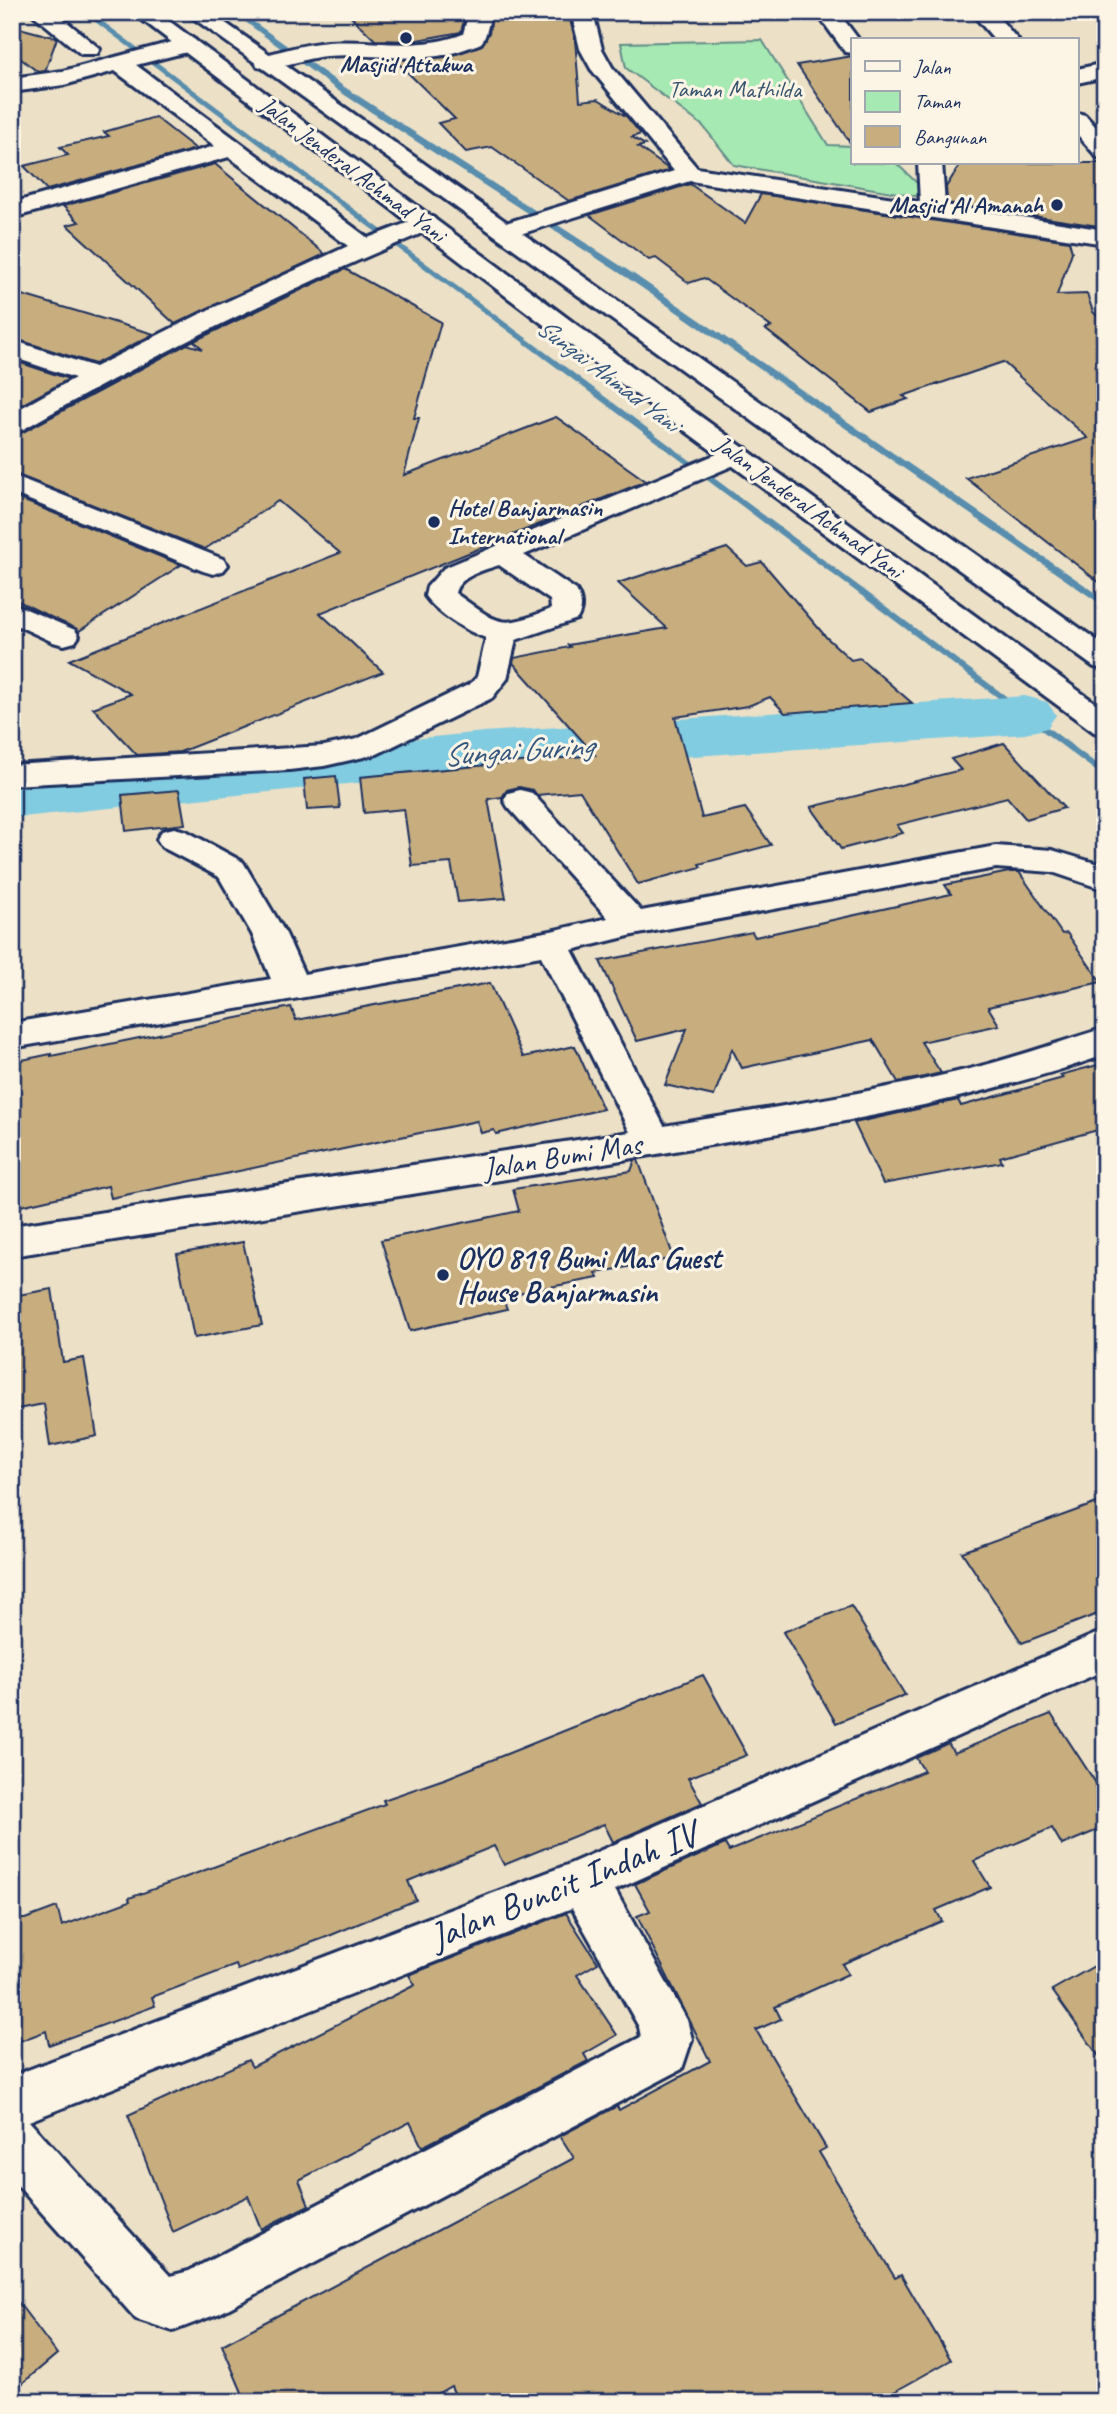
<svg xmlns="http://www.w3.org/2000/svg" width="1117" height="2414" font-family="Caveat,sans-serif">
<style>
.green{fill:#a7e9b2;stroke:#618c88;stroke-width:2}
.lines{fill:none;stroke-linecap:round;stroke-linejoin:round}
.stream{fill:#588dad;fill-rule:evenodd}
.river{fill:#81cce1;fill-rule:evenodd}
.building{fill:#c8ae7f;stroke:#1b2f5e;stroke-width:2}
.minor-casing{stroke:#1b2f5e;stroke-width:6}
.highway-casing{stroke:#1b2f5e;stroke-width:6}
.minor{fill:#fcf5e5;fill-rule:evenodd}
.highway{fill:#fcf5e5;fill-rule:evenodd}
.poi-dot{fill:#1b2f5e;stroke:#fcf5e5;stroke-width:2.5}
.labels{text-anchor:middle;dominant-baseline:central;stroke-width:6;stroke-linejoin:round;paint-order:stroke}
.far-poi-label{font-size:24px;font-weight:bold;fill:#1b2f5e;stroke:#fcf5e5}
.far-park-label{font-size:24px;fill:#37546f;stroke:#fcf5e5}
.far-street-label{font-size:24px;fill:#1b2f5e;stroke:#fcf5e5}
.far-water-label{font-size:26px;font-style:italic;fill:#34567f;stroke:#fcf5e5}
.street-label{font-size:30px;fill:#1b2f5e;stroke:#fcf5e5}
.poi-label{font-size:30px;font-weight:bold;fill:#1b2f5e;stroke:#fcf5e5;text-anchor:start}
.water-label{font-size:32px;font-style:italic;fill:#34567f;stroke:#fcf5e5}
.near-street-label{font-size:37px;fill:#1b2f5e;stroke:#fcf5e5}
</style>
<rect width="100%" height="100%" fill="#ece0c6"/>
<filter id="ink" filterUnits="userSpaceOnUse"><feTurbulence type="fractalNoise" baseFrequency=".0143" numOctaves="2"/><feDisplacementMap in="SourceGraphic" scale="14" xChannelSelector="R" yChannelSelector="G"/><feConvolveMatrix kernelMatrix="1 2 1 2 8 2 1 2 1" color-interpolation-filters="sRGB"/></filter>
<g filter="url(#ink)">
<!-- green -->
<path class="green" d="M762,40L828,145L853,146V163H896L917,183L921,197L734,165L703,126L626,68L621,43Z"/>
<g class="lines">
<!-- stream -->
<g class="stream">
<path d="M82,12H90L1105,770V778Z"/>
<path d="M232,12H240L343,86L635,275L1105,599V607L629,279L337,90Z"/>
</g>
<!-- river -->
<path class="river" d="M1025,696L1047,702L1056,715L1047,728L1025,734L484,770L12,818V778L484,732Z"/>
</g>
<!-- building -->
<g class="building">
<path d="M346,12H466L461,32L412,41L375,40Z"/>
<path d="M493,12H554V16H569L575,39L580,101L598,99L627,117L641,134L632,137L645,145L638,147L670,170L569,201L492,147L466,152L438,123L455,119L395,60L448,57L482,45L489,33Z"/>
<path d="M12,26L57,38L45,71L38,72L12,52Z"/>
<path d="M853,56V147L797,65Z"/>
<path d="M155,117L196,149L47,190L24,166L68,155L60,147L109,136L104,132Z"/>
<path d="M961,163H1105V227L947,203L946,187Z"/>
<path d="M215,164L325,254L175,324L67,225L79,222L63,206Z"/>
<path d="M690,184L745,223L761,194L1069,241L1072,252L1057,295L1087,294L1093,312L1105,323V587L966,478L1088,438L1003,362L903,396L908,399L871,412L765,329L771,327L704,278L689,283L656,258L649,260L589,215Z"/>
<path d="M345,269L441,322L414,418H419L404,475L556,417L646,481L320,613L383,672L180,752L137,755L93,708L131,694L69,660L340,553L278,501L205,549L12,473V435L23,432L187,344L203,349L194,341Z"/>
<path d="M12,292L154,334L95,364L12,338Z"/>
<path d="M12,360L69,379L12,410Z"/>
<path d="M12,496L181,565L79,631L12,598Z"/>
<path d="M727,548L747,566L762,562L826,637L851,660L860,658L912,703L785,713L770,697L748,706L675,717L702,818L745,808L771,845L699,864L701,867L638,884L580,791L537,795L533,790L519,787L507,790L502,797L488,799L506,898L458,902L451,863L412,866L404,809L364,813L360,777L595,755L513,663L514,658L570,647L568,645L667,628L618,583Z"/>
<path d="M1004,743L1064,808L1026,819L1007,797L897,825L903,833L841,849L811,807L961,770L951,759Z"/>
<path d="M336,776L340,808L307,810L304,779Z"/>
<path d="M179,790L185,824L126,831L122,795Z"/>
<path d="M1009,872H1019L1062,934L1067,933L1101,982L988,1007L999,1025L921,1042L941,1073L920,1078L898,1082L873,1040L742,1068L732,1049L714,1096L665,1085L687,1029L637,1041L600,961L752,932L755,937L951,894L945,885Z"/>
<path d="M490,983L523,1057L575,1046L603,1109L496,1134L494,1130L481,1133L477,1121L111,1198L108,1186L12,1208V1062L51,1054V1056L291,1007L296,1020Z"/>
<path d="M1105,1063V1128L1000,1157L1002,1162L883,1184L854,1123L958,1100L961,1106L1063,1078L1060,1075Z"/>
<path d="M635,1160H638L674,1258L596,1273L598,1278L502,1296L507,1309L410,1331L381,1240L519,1211L513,1189L631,1171Z"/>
<path d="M243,1242L262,1325L194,1338L177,1254Z"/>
<path d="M52,1289L63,1362L84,1358L97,1436L50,1446L44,1404L12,1410V1296Z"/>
<path d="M1105,1500V1611L1022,1643L962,1552Z"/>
<path d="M851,1606L905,1695L836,1723L783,1632Z"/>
<path d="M703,1675L747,1755L688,1778L702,1803L613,1842L604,1824L504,1865L494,1846L408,1881L416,1900L324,1938L238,1970L236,1965L152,1997L155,2006L49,2045L46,2031L12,2044V1919H25L57,1907L62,1926L130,1901L129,1898L385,1804L383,1800L447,1778Z"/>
<path d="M1051,1714L1105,1797V1827L1062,1845L1052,1828L974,1861L990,1887L936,1910L942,1921L842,1964L848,1974L775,2007L781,2019L756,2030L826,2148L819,2152L895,2278L901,2275L951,2360L876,2402H458L451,2386L423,2402H246L222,2345L574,2158L560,2136L617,2106L619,2110L710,2061L637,1916L650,1911L635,1884L725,1844L729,1851L924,1771L916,1758L948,1743L954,1753Z"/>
<path d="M566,1913L598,1963L577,1975L617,2035L584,2054L588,2061L422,2147L410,2122L299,2180L309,2205L261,2229L248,2196L173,2232L128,2115L248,2060L252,2067L415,1985L409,1975Z"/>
<path d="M1105,1960V2065L1052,1990Z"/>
<path d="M12,2294L57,2354L12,2392Z"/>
</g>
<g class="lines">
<defs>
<g id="minor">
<path d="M30,12H55L100,49L97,54H81Z"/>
<path d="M469,12H491C489,20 487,37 481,43C477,45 470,47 465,49C420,66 374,52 327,56C307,57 275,71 258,67L255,62L258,57C281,51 304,44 328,42C375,39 417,52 463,34Z"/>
<path d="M571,12H593L602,49L612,67L697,168L920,202L918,163H942L945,205L1105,230V244L690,181L514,236L505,238L496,236L493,231L496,226L674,171L591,69L580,49Z"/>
<path d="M816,12H838L859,40H853V53L845,52Z"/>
<path d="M971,12H994L1018,40H995Z"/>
<path d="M187,38L195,40L198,45L195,50L136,65L368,238L425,216L434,218L437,223L434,228C292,287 155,354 22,430L12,432V413L75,378L12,357V340L95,367L206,311L348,246L229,157L12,218V203L215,146L115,71L64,85L12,92V78L63,71Z"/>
<path d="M1105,63V77L1077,83V69Z"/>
<path d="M1077,113L1085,115L1105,137V159L1097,157L1077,134Z"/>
<path d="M736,446L746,448L750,454L746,460L524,555L576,590C582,599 583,610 577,619L516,640L507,679L492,698L377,754L324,766L289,770L12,785V765L324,746L357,739L470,684L477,677L486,638C466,631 437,613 425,596L427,587L444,568ZM499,565L550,600L551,609C498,630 501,625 455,593C459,576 484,570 499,565Z"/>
<path d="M12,475L223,559L228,565L223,571L213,574L203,571L12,493Z"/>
<path d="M12,603L75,630L79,636L75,642L64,645L53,642L12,623Z"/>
<path d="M520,790L532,793L641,911L996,846L1052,850L1105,866V890L1052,872L996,868L633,935L572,950L664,1126C762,1109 861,1095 957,1072C1007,1061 1055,1043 1105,1028V1055C963,1104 816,1127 669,1152C451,1190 231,1221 12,1256V1226L630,1132L541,956L12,1048V1023L271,979L252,934L219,877L162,847L157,839L162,831L174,828L186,831L243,862L286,934L304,974L551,931L608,918L508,807L504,800L508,793Z"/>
<path d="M1105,1630V1670L615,1890L687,2020L692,2039L682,2069L220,2313L173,2331L136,2319L12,2179V2076L567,1865ZM572,1908L639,2027L641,2037L189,2271L170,2276L29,2121Z"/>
</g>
<g id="highway">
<path d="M132,12H157L649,379L1105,710V735L1094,732L631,391Z"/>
<path d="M185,12H210L1105,646V669L1094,667Z"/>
</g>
</defs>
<!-- minor casing -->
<use href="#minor" class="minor-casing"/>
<!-- highway casing -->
<use href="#highway" class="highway-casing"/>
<!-- minor -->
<use href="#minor" class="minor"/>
<!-- highway -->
<use href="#highway" class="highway"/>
</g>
</g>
<!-- markers -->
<g class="poi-dot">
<circle cx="406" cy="38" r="7"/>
<circle cx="1057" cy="205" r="7"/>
<circle cx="434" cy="522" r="7"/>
<circle cx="443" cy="1275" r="7"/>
</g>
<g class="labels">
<!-- far-poi labels -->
<g class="far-poi-label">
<text x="406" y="64">Masjid Attakwa</text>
<text x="1043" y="205" text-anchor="end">Masjid Al Amanah</text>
<text x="448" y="508" text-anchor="start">Hotel Banjarmasin<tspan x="448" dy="28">International</tspan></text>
</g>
<!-- far-park labels -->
<g class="far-park-label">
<text x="735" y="89">Taman Mathilda</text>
</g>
<!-- far-street labels -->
<g class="far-street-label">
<text transform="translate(353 169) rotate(37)">Jalan Jenderal Achmad Yani</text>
<text transform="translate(809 507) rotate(36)">Jalan Jenderal Achmad Yani</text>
</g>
<!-- far-water labels -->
<g class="far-water-label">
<text transform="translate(608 375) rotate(37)">Sungai Ahmad Yani</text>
</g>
<!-- street labels -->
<g class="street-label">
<text transform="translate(562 1156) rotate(-9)">Jalan Bumi Mas</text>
</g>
<!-- poi labels -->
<g class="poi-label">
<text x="457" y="1258">OYO 819 Bumi Mas Guest<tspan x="457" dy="34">House Banjarmasin</tspan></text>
</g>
<!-- water labels -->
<g class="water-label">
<text transform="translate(518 750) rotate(-4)">Sungai Guring</text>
</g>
<!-- near-street labels -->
<g class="near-street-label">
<text transform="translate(563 1885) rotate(-22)">Jalan Buncit Indah IV</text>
</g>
</g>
<!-- margin -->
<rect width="1117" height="2414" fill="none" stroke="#fcf5e5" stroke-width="42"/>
<rect x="21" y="21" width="1075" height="2372" fill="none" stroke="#1b2f5e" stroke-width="2.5" filter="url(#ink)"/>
<!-- legend -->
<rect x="851" y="38" width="228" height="126" fill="#fcf5e5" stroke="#a2a6af" stroke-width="2"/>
<rect x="865" y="61" width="35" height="10" fill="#fcf5e5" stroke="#a2a6af" stroke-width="2"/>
<text x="914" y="74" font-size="21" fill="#1b2f5e">Jalan</text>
<rect x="865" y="91" width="35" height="21" fill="#a7e9b2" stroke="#a2a6af" stroke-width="2"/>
<text x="914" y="108" font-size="21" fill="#1b2f5e">Taman</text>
<rect x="865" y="126" width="35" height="21" fill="#c8ae7f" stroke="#a2a6af" stroke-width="2"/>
<text x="914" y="144" font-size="21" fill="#1b2f5e">Bangunan</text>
</svg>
